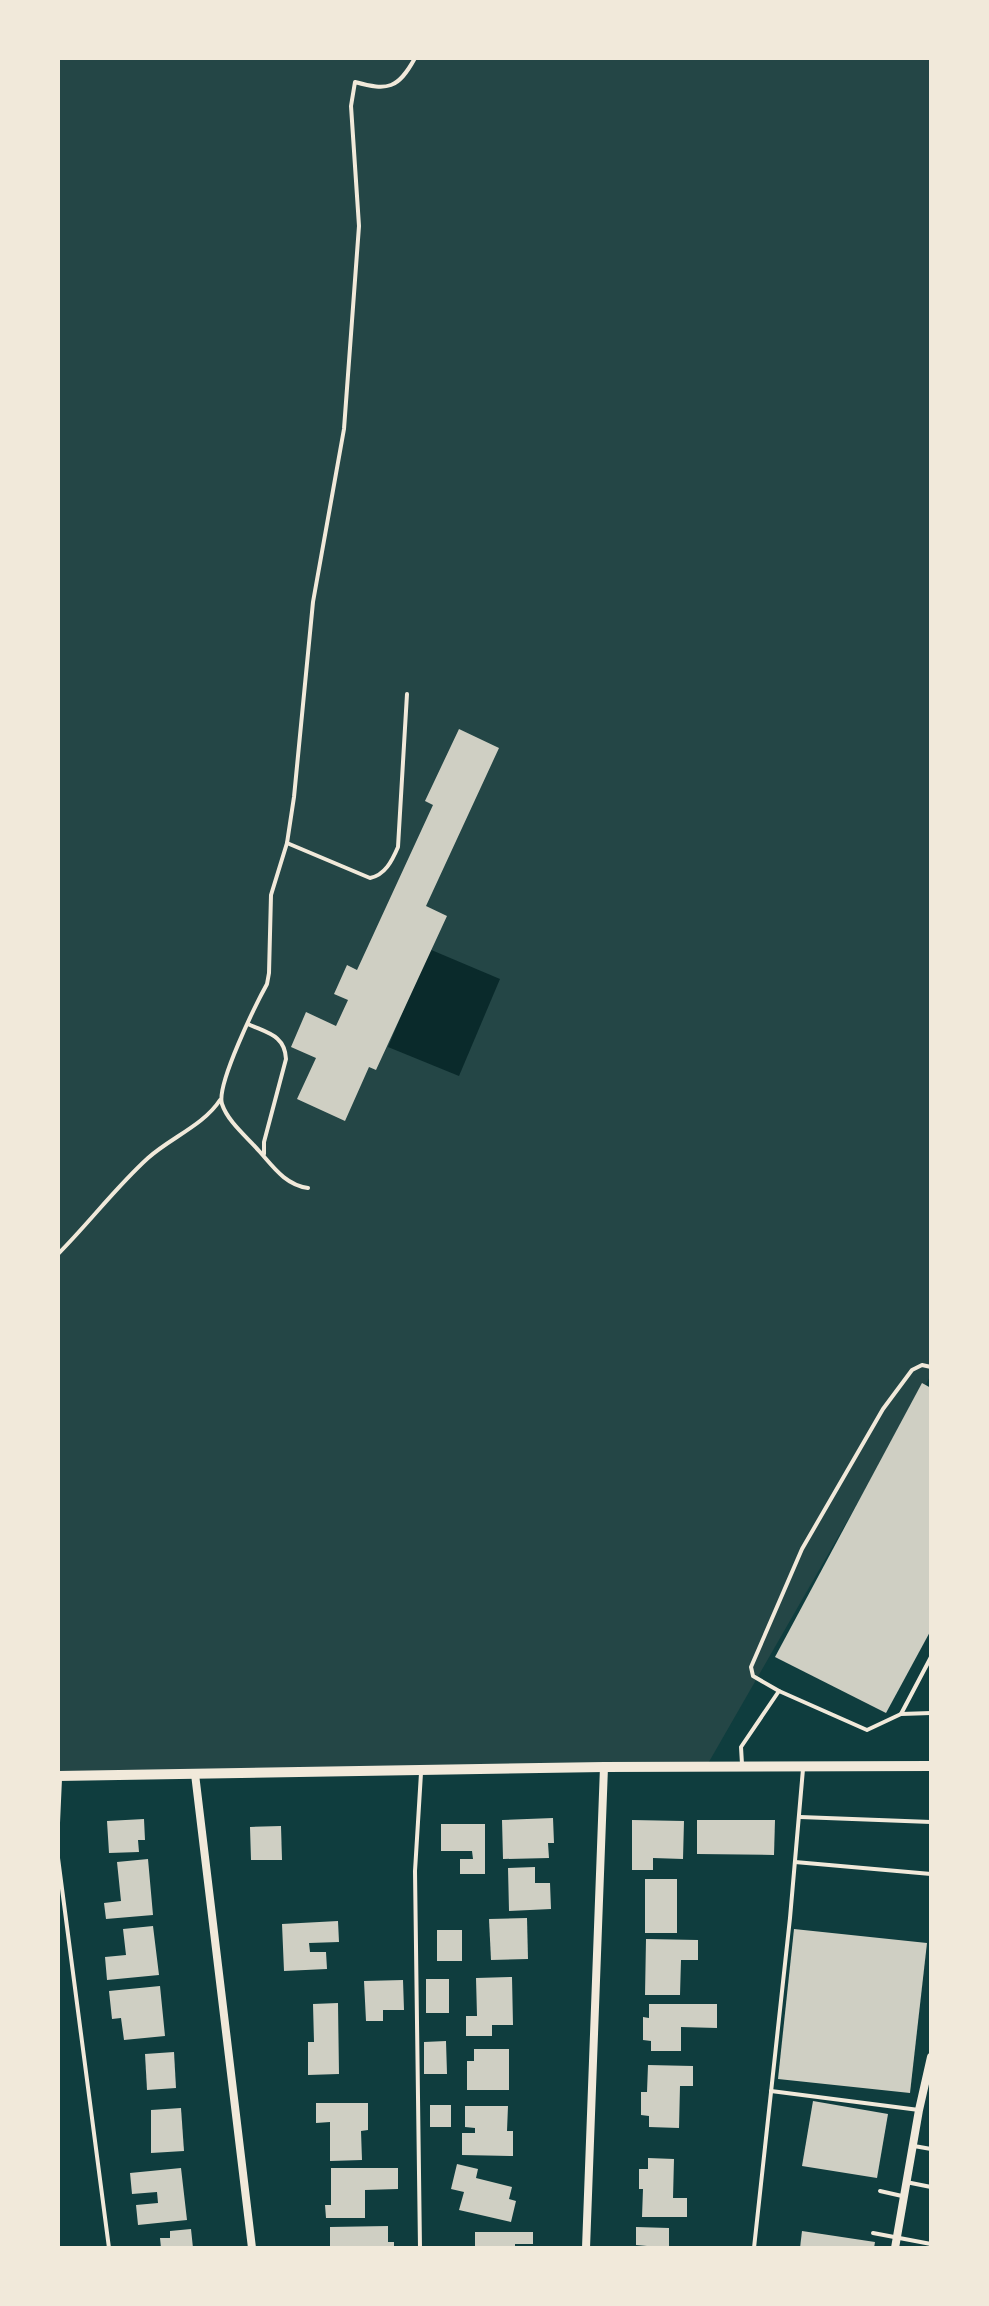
<svg xmlns="http://www.w3.org/2000/svg" width="989" height="2306" font-family="'PT Sans Narrow',sans-serif">
<style>
.green{fill:#244646}
.water{fill:#0a2a2b}
.building{fill:#cfcfc3}
.lines{fill:none;stroke-linecap:round;stroke-linejoin:round}
.service{stroke:#f1e9da;stroke-width:4}
.minor{stroke:#f1e9da;stroke-width:8}
.tertiary{stroke:#f1e9da;stroke-width:10}
</style>
<rect width="100%" height="100%" fill="#0f3d3e"/>
<!-- green -->
<path class="green" d="M58,58H931V1375L706,1767L58,1776Z"/>
<!-- water -->
<path class="water" d="M429,949L500,979L459,1076L388,1047Z"/>
<!-- building -->
<g class="building">
<path d="M459,729L499,748L426,906L447,916L376,1070L369,1067L345,1121L297,1099L316,1058L291,1047L306,1012L336,1026L348,1000L334,994L347,965L357,970L433,805L425,801Z"/>
<path d="M922,1383L931,1388V1630L886,1713L775,1657Z"/>
<path d="M553,1818L554,1843H548L549,1858L503,1859L502,1820Z"/>
<path d="M144,1819L145,1840H138L139,1852L109,1853L107,1821Z"/>
<path d="M632,1820L684,1821L683,1859L653,1858V1870H632Z"/>
<path d="M697,1820H775L774,1855L697,1854Z"/>
<path d="M441,1824H485V1874H460V1859H473L472,1851H441Z"/>
<path d="M281,1826L282,1860H251L250,1827Z"/>
<path d="M148,1859L153,1915L106,1919L104,1903L121,1901L117,1862Z"/>
<path d="M535,1867V1883H550L551,1909L509,1911L508,1868Z"/>
<rect x="645" y="1879" width="32" height="54"/>
<path d="M527,1918L528,1959L491,1960L489,1919Z"/>
<path d="M338,1921L339,1942L309,1943L310,1952H326L327,1969L284,1971L282,1924Z"/>
<path d="M153,1926L159,1975L107,1980L105,1957L126,1955L123,1929Z"/>
<path d="M794,1929L927,1943L910,2093L778,2079Z"/>
<rect x="437" y="1930" width="25" height="31"/>
<path d="M646,1939L698,1940V1960H681L680,1995H645Z"/>
<path d="M512,1977L513,2025H492V2036H466V2016H477L476,1978Z"/>
<rect x="426" y="1979" width="23" height="34"/>
<path d="M403,1980L404,2010H383V2021H366L364,1981Z"/>
<path d="M160,1986L165,2036L124,2040L121,2018L112,2019L109,1991Z"/>
<path d="M338,2003L339,2074L308,2075V2042H314L313,2004Z"/>
<path d="M649,2004H717V2028L681,2027V2051H651V2041L643,2040V2017L649,2018Z"/>
<path d="M446,2041L447,2074H424V2042Z"/>
<path d="M474,2049H509V2090H467V2061H474Z"/>
<path d="M174,2052L176,2088L147,2090L145,2054Z"/>
<path d="M648,2065L693,2066V2086H680L679,2128L649,2127V2116L641,2115V2092H647Z"/>
<path d="M813,2101L888,2114L877,2178L802,2166Z"/>
<path d="M316,2103H368V2130L361,2131L362,2160L330,2161V2122L316,2123Z"/>
<rect x="430" y="2105" width="21" height="22"/>
<path d="M465,2106H508L507,2131H513V2156L462,2155V2133H475V2128L465,2127Z"/>
<path d="M181,2108L184,2151L151,2153V2110Z"/>
<path d="M648,2158L674,2159L673,2198H687V2217H642L643,2189H639V2169H648Z"/>
<path d="M457,2164L478,2169L476,2178L512,2187L509,2199L516,2201L511,2222L459,2210L464,2192L451,2189Z"/>
<path d="M181,2168L187,2220L138,2225L136,2205L158,2203L157,2192L132,2194L130,2173Z"/>
<path d="M331,2168H398V2189L365,2190V2218H326L325,2205H331Z"/>
<path d="M388,2226V2242H394V2248H330V2227Z"/>
<path d="M636,2227L669,2228V2248L636,2245Z"/>
<path d="M191,2229L193,2248H161L160,2238H170V2231Z"/>
<path d="M802,2231L875,2242L874,2248H800Z"/>
<path d="M475,2232H533V2244H515V2248H475Z"/>
</g>
<g class="lines">
<!-- service -->
<g class="service">
<path d="M287,843L370,878C385,875 392,861 398,847L407,694"/>
<path d="M248,1024C267,1033 285,1035 286,1059L264,1142V1154"/>
<path d="M308,1188C286,1185 274,1168 260,1152C247,1137 228,1122 222,1104C216,1085 256,1004 267,984L269,973L271,895L287,843L294,797L313,602L344,429L359,226L351,106L355,82C388,91 398,89 415,58"/>
<path d="M58,1254C89,1223 116,1187 148,1158C170,1138 204,1125 220,1100"/>
<path d="M779,1691L753,1676L751,1667L802,1549L883,1409L912,1370L922,1365L931,1367"/>
<path d="M901,1714L931,1657"/>
<path d="M742,1764L741,1747L779,1691L867,1730L901,1714L931,1713"/>
<path d="M800,1817L931,1822"/>
<path d="M58,1823L60,1779"/>
<path d="M58,1858L109,2248"/>
<path d="M795,1862L931,1874"/>
<path d="M771,2091L919,2110"/>
<path d="M914,2146L931,2149"/>
<path d="M906,2182L931,2187"/>
<path d="M880,2191L902,2196"/>
<path d="M873,2233L931,2244"/>
<path d="M420,2248L415,1871L421,1773"/>
<path d="M754,2248L790,1918L803,1769"/>
</g>
<!-- minor -->
<g class="minor">
<path d="M195,1774L252,2248"/>
<path d="M586,2248L604,1767"/>
<path d="M895,2248L919,2110L931,2057"/>
</g>
<!-- tertiary -->
<path class="tertiary" d="M58,1776L604,1767L931,1766"/>
</g>
<!-- border -->
<rect width="989" height="2306" fill="none" stroke="#f1e9da" stroke-width="120"/>
</svg>
